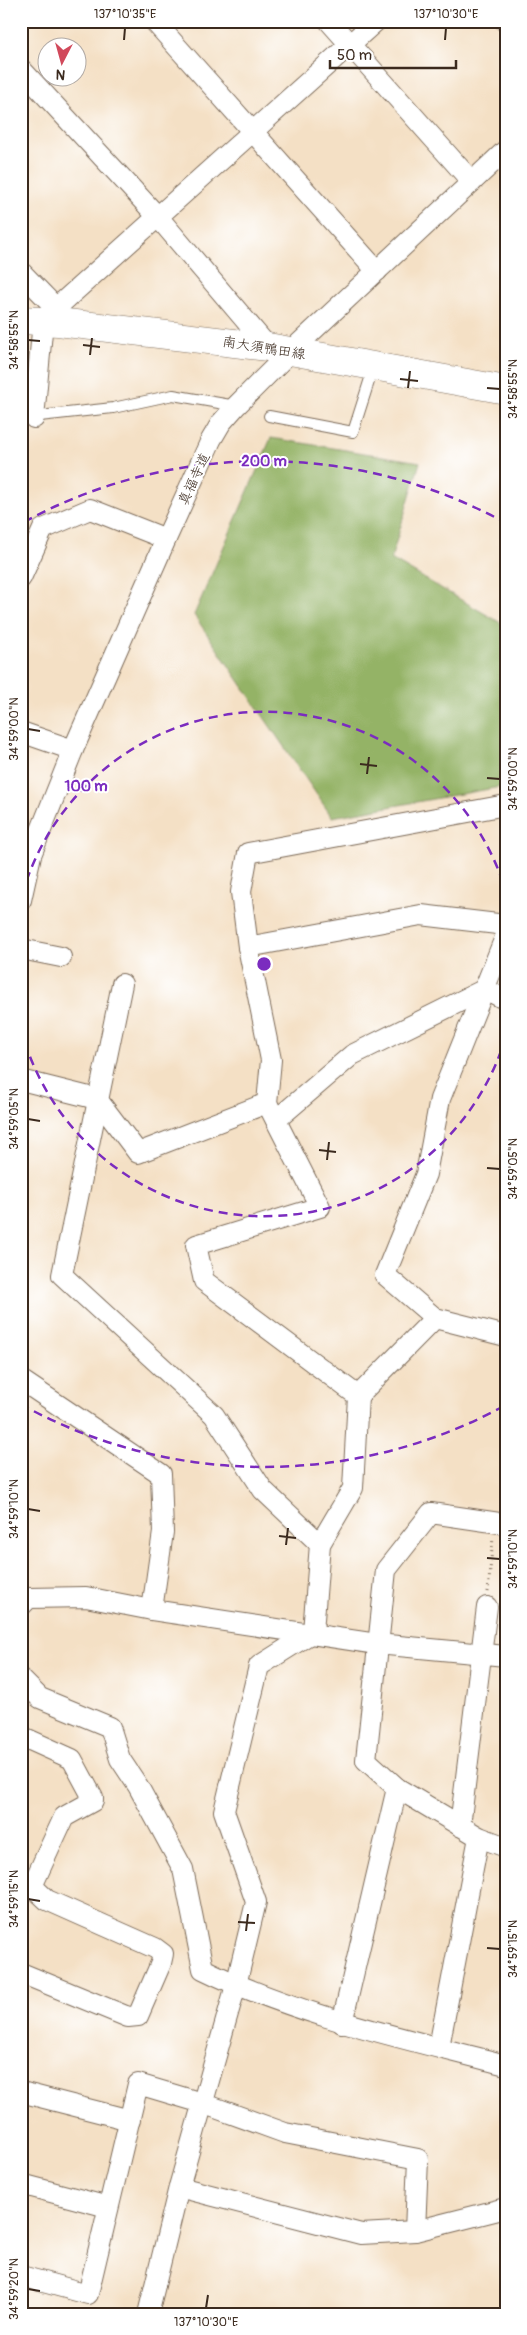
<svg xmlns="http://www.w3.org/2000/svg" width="527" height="2335" font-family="Pangolin,'Klee One',sans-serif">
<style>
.forest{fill:#94b366;stroke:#686e42}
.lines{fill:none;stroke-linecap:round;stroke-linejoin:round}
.service-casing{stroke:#7c6a58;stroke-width:12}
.minor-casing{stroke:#7c6a58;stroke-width:22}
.secondary-casing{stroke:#7c6a58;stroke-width:29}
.path{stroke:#7c6a58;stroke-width:3;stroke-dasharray:1 4;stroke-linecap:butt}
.service{stroke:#fff;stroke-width:10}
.minor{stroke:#fff;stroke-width:20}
.secondary{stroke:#fff;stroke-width:28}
.ticks{fill:none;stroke:#3b2a1e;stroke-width:2}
.ring{fill:none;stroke:#7b2cbf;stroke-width:2.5;stroke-dasharray:9 6}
.labels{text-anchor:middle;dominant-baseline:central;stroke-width:4;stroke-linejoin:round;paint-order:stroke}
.street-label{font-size:14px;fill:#3b2a1e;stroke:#fff}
.centre{fill:#7b2cbf;stroke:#fff;stroke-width:2.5}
.ring-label{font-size:15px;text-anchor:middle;font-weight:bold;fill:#7b2cbf;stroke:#fff;stroke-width:4;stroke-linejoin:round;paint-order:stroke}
.neatline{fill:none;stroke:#3b2a1e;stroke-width:2}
.ticks-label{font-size:12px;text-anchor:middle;fill:#3b2a1e}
</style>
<rect width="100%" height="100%" fill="#fff"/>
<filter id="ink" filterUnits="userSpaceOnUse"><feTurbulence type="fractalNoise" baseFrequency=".02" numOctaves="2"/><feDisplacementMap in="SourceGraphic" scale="10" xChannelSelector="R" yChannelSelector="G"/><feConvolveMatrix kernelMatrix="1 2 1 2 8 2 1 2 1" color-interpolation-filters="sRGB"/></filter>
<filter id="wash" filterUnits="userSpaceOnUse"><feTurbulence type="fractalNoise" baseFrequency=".0096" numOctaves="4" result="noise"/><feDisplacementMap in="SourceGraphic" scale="20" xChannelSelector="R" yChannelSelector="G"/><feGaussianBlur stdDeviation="1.12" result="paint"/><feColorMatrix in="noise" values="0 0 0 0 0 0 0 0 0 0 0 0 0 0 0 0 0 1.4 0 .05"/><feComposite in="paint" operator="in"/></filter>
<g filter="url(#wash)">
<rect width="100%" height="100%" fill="#f4e0c5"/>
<!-- forest -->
<path class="forest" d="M271,438L420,462L391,559L506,626V786L332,817L194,615Z"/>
</g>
<g filter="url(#ink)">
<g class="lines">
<defs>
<g id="service">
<path d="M269,416L353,432L374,366"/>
<path d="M21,418L113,408L173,395L236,406"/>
</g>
<g id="minor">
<path d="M154,21L377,271"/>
<path d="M329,21L472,182"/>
<path d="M505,21L506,22"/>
<path d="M21,69L158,217L268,347"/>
<path d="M21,272L56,308"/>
<path d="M56,321V308L376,21"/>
<path d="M34,418L43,321"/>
<path d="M21,578L43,529L90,509L166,539"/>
<path d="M21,732L73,750"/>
<path d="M21,900L31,855L73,750L166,539L211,440L221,423L236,406L290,352L506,150"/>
<path d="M506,935L440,1099L426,1174L385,1275L435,1318L506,1336"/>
<path d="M248,947L421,915L506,925"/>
<path d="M21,949L61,957"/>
<path d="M122,984L62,1275L214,1415L263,1490L320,1544"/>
<path d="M21,1080L97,1099L138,1153L267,1103L271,1060L248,947L241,892L248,853L506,805"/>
<path d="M267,1103L320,1207L196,1245L204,1281L358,1396L353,1488L320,1544L313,1632"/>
<path d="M276,1120L352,1055L485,989L506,1000"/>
<path d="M21,1380L161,1474L163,1532L152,1610L377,1644L506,1656"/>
<path d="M358,1396L435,1318"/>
<path d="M506,1524L431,1513L386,1570L366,1760L397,1788L479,1837L506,1847"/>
<path d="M21,1606L29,1598L86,1597L152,1610"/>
<path d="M21,1679L40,1698L110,1727L120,1759L138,1786L183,1869L203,1969C299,2016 403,2038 506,2065"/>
<path d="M21,1736L72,1759L93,1798V1801L64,1817L34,1882L21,1890"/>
<path d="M460,1826L487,1607"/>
<path d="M21,1973L128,2017L138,2016L161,1963L163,1954L155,1948L47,1900L31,1885"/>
<path d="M342,2023L397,1788"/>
<path d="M439,2047L479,1837"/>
<path d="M21,2092L130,2120"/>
<path d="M21,2184L108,2207"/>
<path d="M179,2187L361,2234L415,2231L506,2208"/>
<path d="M21,2276L88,2294L138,2084L202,2103L285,2133L418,2159L415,2231"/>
<path d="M148,2314L179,2187L236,1985L256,1902L224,1811L259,1666L313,1632"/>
</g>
<path id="secondary" d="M21,320L58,322L268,347L506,390"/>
</defs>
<!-- service casing -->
<use href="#service" class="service-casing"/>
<!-- minor casing -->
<use href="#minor" class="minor-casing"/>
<!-- secondary casing -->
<use href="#secondary" class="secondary-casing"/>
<!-- path -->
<path class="path" d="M488,1592L493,1538"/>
<!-- service -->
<use href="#service" class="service"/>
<!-- minor -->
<use href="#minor" class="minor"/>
<!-- secondary -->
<use href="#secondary" class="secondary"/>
</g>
</g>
<!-- ticks -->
<path class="ticks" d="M124,40L125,28M445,40L446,28M28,340L40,341M83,345L100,347M90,355L92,338M400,379L418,381M408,388L410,371M487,388L500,389M28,729L40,731M360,764L377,766M367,774L369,757M487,778L500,779M28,1119L40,1121M319,1150L336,1152M327,1160L329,1142M487,1168L500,1169M28,1509L40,1511M279,1536L296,1538M286,1545L288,1528M487,1558L500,1559M28,1899L40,1901M238,1922L255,1923M246,1931L248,1914M487,1948L500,1949M28,2289L40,2291M206,2308L208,2295"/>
<!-- distance rings -->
<g class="ring">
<path d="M506 1036A252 252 0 0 1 22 1033M22 895A252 252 0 0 1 506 892"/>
<path d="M504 1406A503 503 0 0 1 24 1406M24 522A503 503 0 0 1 504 522"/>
</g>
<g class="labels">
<!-- street labels -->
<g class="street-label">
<text transform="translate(264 348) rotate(9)">南大須鴨田線</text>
<text transform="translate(194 479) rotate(-65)">真福寺道</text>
</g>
</g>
<circle cx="264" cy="964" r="8" class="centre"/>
<g class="ring-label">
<text x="264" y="466">200 m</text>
<text x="86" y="791">100 m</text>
</g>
<!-- margin -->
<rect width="527" height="2335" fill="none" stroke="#fff" stroke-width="55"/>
<!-- north arrow -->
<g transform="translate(62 62) rotate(186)"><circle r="24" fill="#ffffff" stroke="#b1aaa5"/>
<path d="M0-4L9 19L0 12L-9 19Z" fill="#d1495b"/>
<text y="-8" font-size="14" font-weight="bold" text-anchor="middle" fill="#3b2a1e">N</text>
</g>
<!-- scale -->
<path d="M330 60v8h126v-8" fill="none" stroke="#3b2a1e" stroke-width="2.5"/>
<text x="337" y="60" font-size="15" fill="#3b2a1e" stroke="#ffffff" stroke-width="4" paint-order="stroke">50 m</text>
<rect x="28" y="28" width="472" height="2280" class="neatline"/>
<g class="ticks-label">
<text x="125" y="18">137°10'35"E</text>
<text x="446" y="18">137°10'30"E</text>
<text transform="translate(14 340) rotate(-90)" y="4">34°58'55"N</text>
<text transform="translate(513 389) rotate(-90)" y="4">34°58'55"N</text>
<text transform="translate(14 729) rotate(-90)" y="4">34°59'00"N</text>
<text transform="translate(513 779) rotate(-90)" y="4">34°59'00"N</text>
<text transform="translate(14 1119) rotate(-90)" y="4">34°59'05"N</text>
<text transform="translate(513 1169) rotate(-90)" y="4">34°59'05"N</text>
<text transform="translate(14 1509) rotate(-90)" y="4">34°59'10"N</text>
<text transform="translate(513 1559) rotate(-90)" y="4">34°59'10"N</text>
<text transform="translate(14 1899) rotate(-90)" y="4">34°59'15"N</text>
<text transform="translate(513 1949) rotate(-90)" y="4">34°59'15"N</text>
<text transform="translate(14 2289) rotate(-90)" y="4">34°59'20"N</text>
<text x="206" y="2326">137°10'30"E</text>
</g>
</svg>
